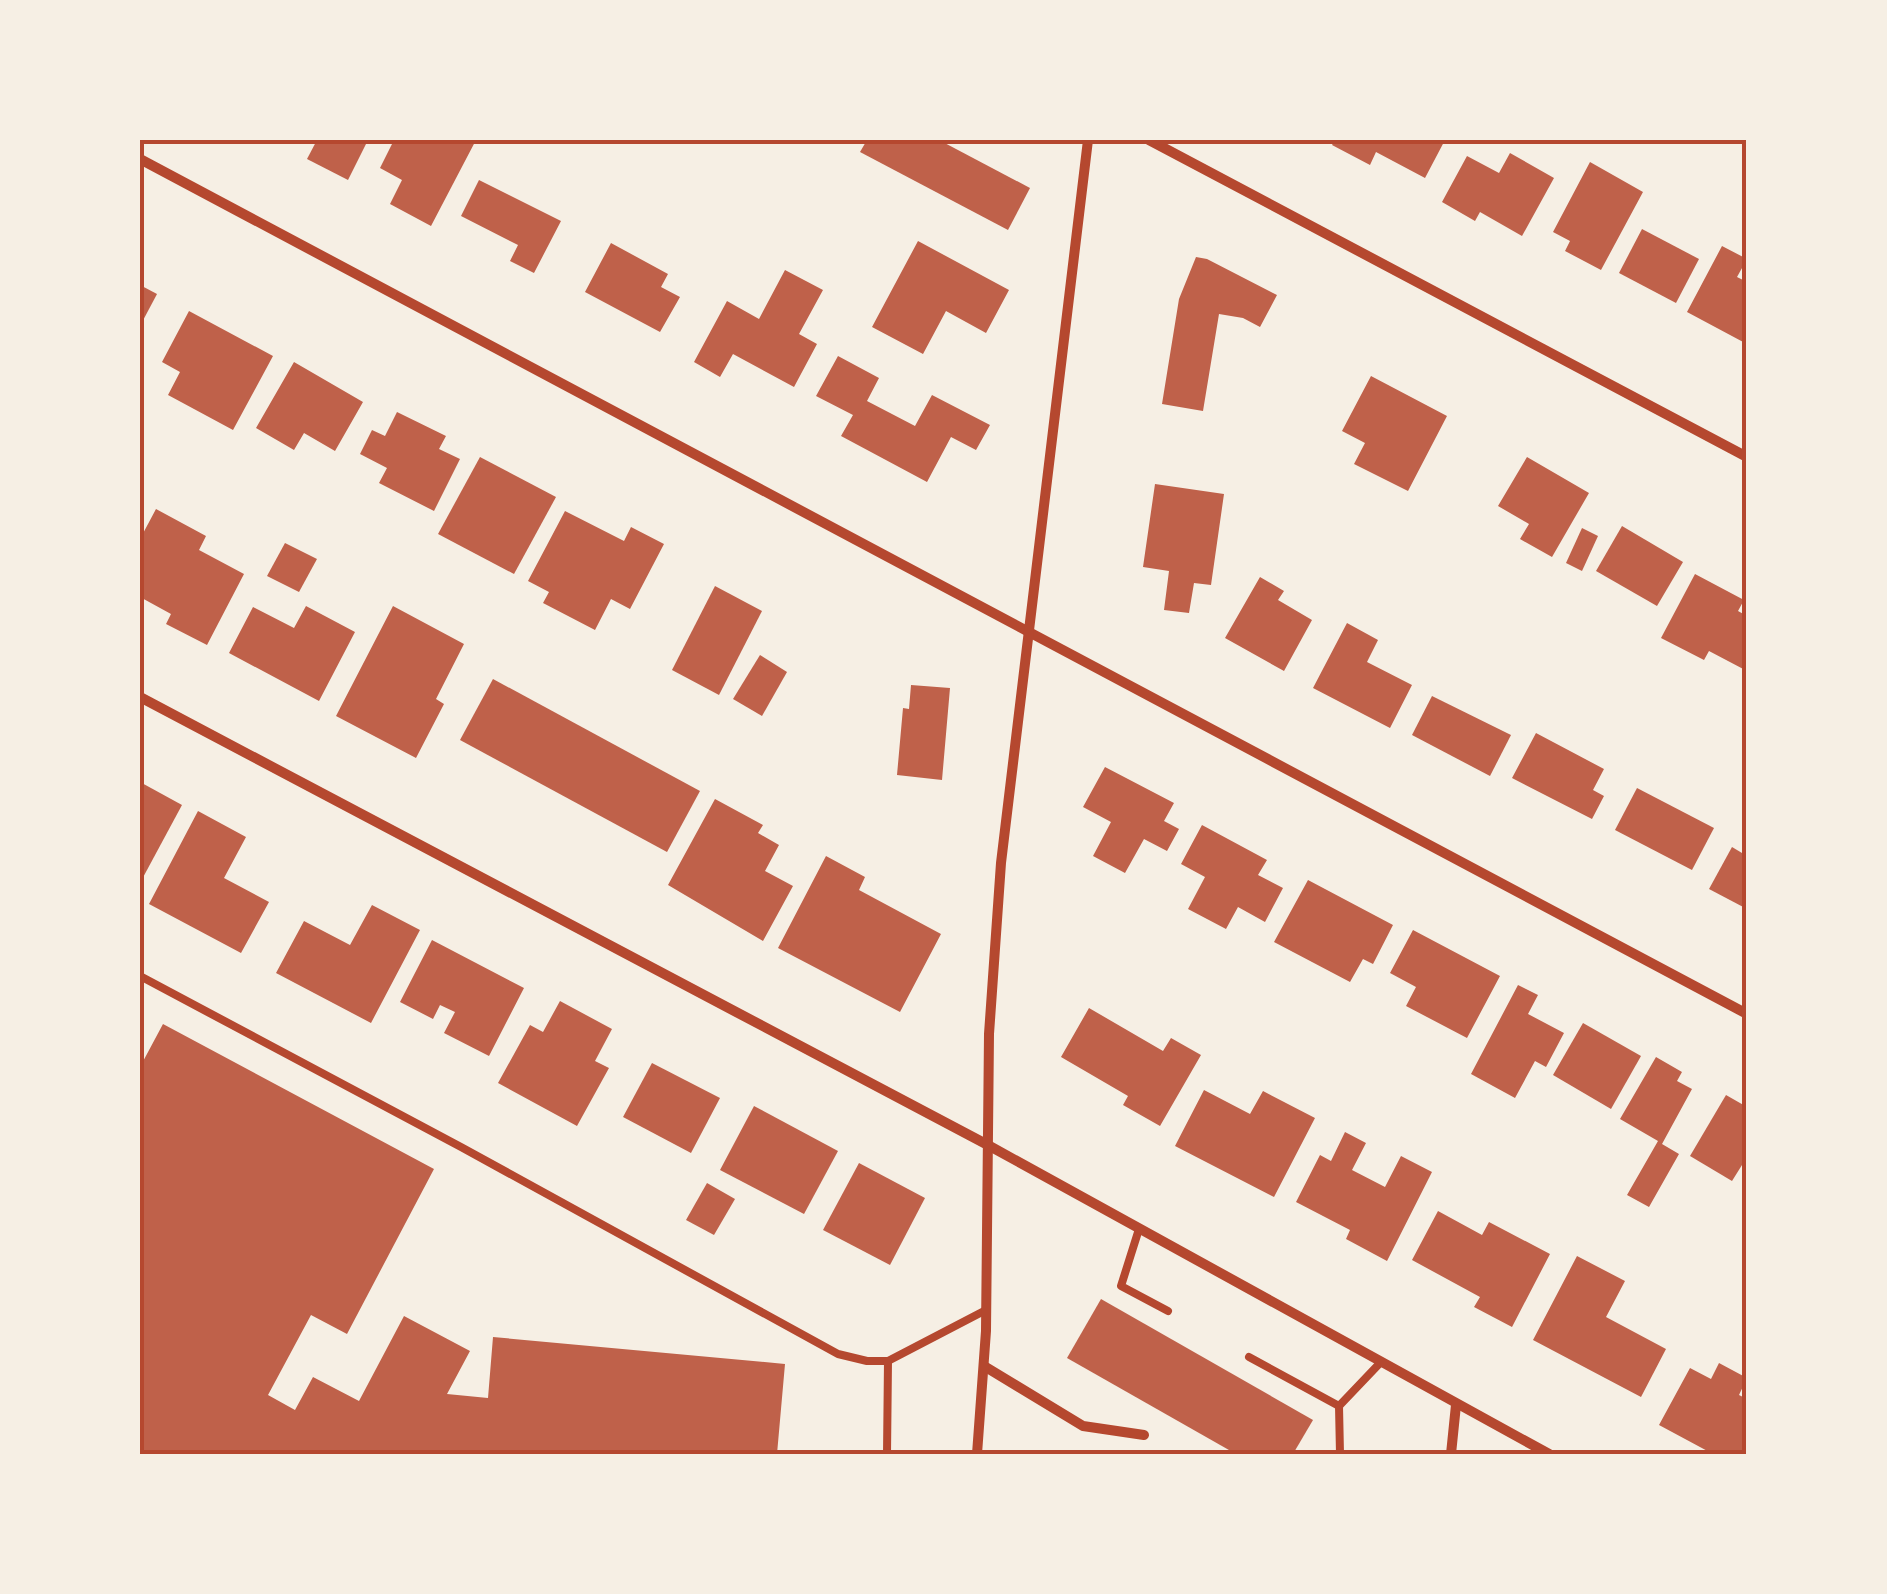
<svg xmlns="http://www.w3.org/2000/svg" width="1887" height="1594" font-family="'Roboto Serif',serif">
<style>
.building{fill:#bf614a}
.lines{fill:none;stroke-linecap:round;stroke-linejoin:round}
.service{stroke:#b5482f;stroke-width:8}
.minor{stroke:#b5482f;stroke-width:10}
.neatline{fill:none;stroke:#b5482f;stroke-width:4}
</style>
<rect width="100%" height="100%" fill="#f6efe4"/>
<!-- building -->
<g class="building">
<path d="M317,140H368L348,180L307,159Z"/>
<path d="M394,140H476L431,226L390,204L402,180L380,168Z"/>
<path d="M867,140H939L1030,188L1008,230L860,152Z"/>
<path d="M1335,140H1445L1425,178L1376,152L1370,165L1332,145Z"/>
<path d="M1510,153L1554,178L1522,236L1480,212L1475,221L1442,202L1467,156L1499,173Z"/>
<path d="M1590,162L1643,192L1601,270L1565,251L1570,241L1553,232Z"/>
<path d="M479,180L561,221L534,273L510,261L518,245L461,216Z"/>
<path d="M1642,229L1699,259L1676,303L1619,273Z"/>
<path d="M918,241L1009,290L986,333L946,311L923,354L872,327Z"/>
<path d="M611,243L668,274L661,287L680,297L660,332L585,292Z"/>
<path d="M1722,246L1747,259L1737,277L1747,282L1745,343L1687,312Z"/>
<path d="M1196,257L1207,259L1277,295L1260,327L1243,318L1219,314L1203,411L1162,404L1179,299Z"/>
<path d="M785,270L823,290L799,334L817,344L794,387L733,354L720,377L694,362L727,301L759,319Z"/>
<path d="M140,285L157,294L140,326Z"/>
<path d="M189,311L273,356L233,430L168,395L180,372L162,362Z"/>
<path d="M838,356L879,378L867,401L915,426L932,395L990,425L976,450L951,437L927,482L841,436L853,415L816,396Z"/>
<path d="M294,362L363,402L335,451L304,433L294,450L256,428Z"/>
<path d="M1371,376L1447,416L1408,491L1354,464L1365,443L1342,431Z"/>
<path d="M397,412L446,436L439,449L460,459L434,511L379,483L387,468L360,454L372,430L385,436Z"/>
<path d="M480,457L556,497L514,574L438,534Z"/>
<path d="M1527,457L1589,493L1552,557L1520,539L1529,524L1498,506Z"/>
<path d="M1155,484L1224,494L1211,585L1194,583L1189,613L1164,610L1169,571L1143,567Z"/>
<path d="M156,509L206,536L199,550L244,574L207,645L166,624L171,614L140,597V539Z"/>
<path d="M565,511L624,541L631,527L664,544L630,609L611,599L595,630L543,603L549,592L528,581Z"/>
<path d="M1622,526L1683,562L1657,606L1596,571Z"/>
<path d="M1582,528L1598,536L1582,571L1566,563Z"/>
<path d="M285,543L317,559L299,592L267,576Z"/>
<path d="M1695,574L1744,600L1738,611L1747,616V671L1709,651L1704,660L1661,638Z"/>
<path d="M1260,577L1284,591L1278,600L1312,620L1284,671L1225,638Z"/>
<path d="M715,586L762,611L719,695L672,670Z"/>
<path d="M306,606L355,632L319,701L229,653L253,607L294,628Z"/>
<path d="M393,606L464,644L436,699L444,704L416,758L336,716Z"/>
<path d="M1347,623L1378,640L1367,662L1412,685L1390,728L1313,688Z"/>
<path d="M760,655L787,672L762,716L733,699Z"/>
<path d="M493,679L700,791L667,852L460,740Z"/>
<path d="M911,685L950,688L942,780L897,775L903,708L909,709Z"/>
<path d="M1432,696L1511,735L1490,776L1412,735Z"/>
<path d="M1536,733L1604,769L1593,790L1604,796L1592,819L1512,778Z"/>
<path d="M1105,767L1174,803L1164,821L1179,829L1167,851L1144,839L1125,873L1093,856L1111,822L1083,807Z"/>
<path d="M140,782L182,805L140,883Z"/>
<path d="M1637,788L1714,828L1692,870L1615,830Z"/>
<path d="M715,799L763,825L758,833L779,845L765,871L793,886L763,941L668,885Z"/>
<path d="M198,811L246,837L224,878L269,902L241,953L149,904Z"/>
<path d="M1202,825L1267,860L1258,875L1283,888L1265,922L1238,907L1226,929L1188,909L1205,877L1181,864Z"/>
<path d="M1732,847L1747,856V909L1709,889Z"/>
<path d="M826,856L865,877L859,890L941,934L900,1012L778,948Z"/>
<path d="M1308,880L1393,925L1373,964L1363,959L1350,982L1274,942Z"/>
<path d="M372,905L420,930L371,1023L276,973L304,921L350,945Z"/>
<path d="M1413,930L1500,976L1467,1038L1406,1006L1416,987L1390,973Z"/>
<path d="M432,940L524,988L489,1056L444,1033L455,1012L440,1005L433,1019L400,1002Z"/>
<path d="M1518,985L1538,995L1528,1014L1564,1033L1546,1067L1535,1061L1515,1098L1471,1074Z"/>
<path d="M560,1001L612,1029L595,1061L609,1068L577,1126L498,1083L530,1025L543,1032Z"/>
<path d="M1089,1008L1163,1051L1171,1038L1201,1055L1160,1126L1123,1105L1128,1096L1061,1057Z"/>
<path d="M1583,1023L1641,1056L1611,1109L1553,1075Z"/>
<path d="M163,1024L434,1169L347,1334L311,1315L268,1395L295,1410L313,1377L359,1401L404,1316L470,1351L447,1394L488,1398L493,1337L785,1364L777,1454H140V1067Z"/>
<path d="M1656,1057L1682,1072L1677,1081L1692,1089L1662,1144L1679,1154L1649,1207L1627,1195L1658,1141L1620,1119Z"/>
<path d="M652,1063L720,1098L691,1153L623,1117Z"/>
<path d="M1204,1090L1250,1114L1263,1091L1315,1118L1274,1197L1175,1146Z"/>
<path d="M1726,1095L1747,1107V1157L1732,1181L1690,1156Z"/>
<path d="M754,1106L838,1151L804,1214L720,1170Z"/>
<path d="M1345,1132L1366,1143L1352,1170L1385,1187L1401,1156L1432,1172L1387,1261L1346,1239L1350,1230L1296,1202L1320,1155L1331,1161Z"/>
<path d="M859,1163L925,1198L890,1265L823,1230Z"/>
<path d="M707,1183L735,1199L714,1235L686,1220Z"/>
<path d="M1438,1211L1482,1235L1489,1222L1550,1254L1512,1327L1474,1307L1480,1297L1412,1260Z"/>
<path d="M1577,1256L1625,1281L1606,1317L1666,1349L1641,1397L1533,1340Z"/>
<path d="M1101,1299L1313,1420L1293,1454H1236L1067,1358Z"/>
<path d="M1719,1363L1747,1378L1739,1395L1747,1399V1454H1713L1659,1425L1690,1368L1711,1379Z"/>
</g>
<g class="lines">
<!-- service -->
<g class="service">
<path d="M140,976L461,1147L838,1354L867,1361H888L986,1310"/>
<path d="M1139,1229L1121,1286L1168,1311"/>
<path d="M1249,1357L1339,1406L1380,1363"/>
<path d="M1339,1406L1340,1454"/>
<path d="M887,1454L888,1361"/>
</g>
<!-- minor -->
<g class="minor">
<path d="M1149,140L1747,457"/>
<path d="M140,159L1747,1014"/>
<path d="M140,697L986,1144L1549,1454"/>
<path d="M984,1366L1083,1426L1144,1435"/>
<path d="M977,1454L986,1331L989,1034L1001,863L1088,140"/>
<path d="M1451,1454L1456,1405"/>
</g>
</g>
<!-- border -->
<rect width="1887" height="1594" fill="none" stroke="#f6efe4" stroke-width="285"/>
<rect x="142" y="142" width="1602" height="1310" class="neatline"/>
</svg>
